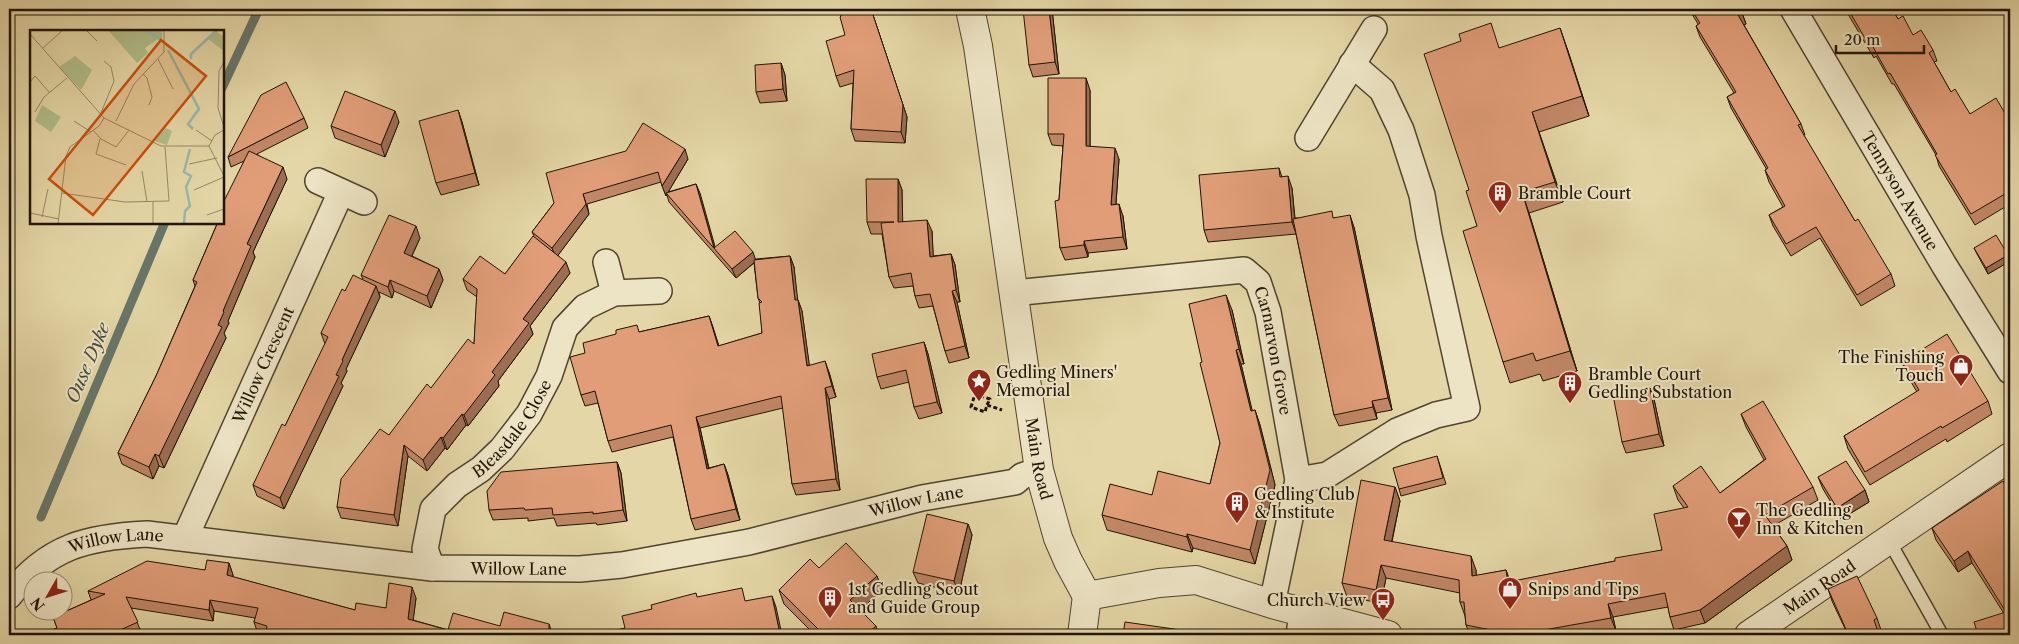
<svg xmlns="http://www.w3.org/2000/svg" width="2019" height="644" font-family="'Libre Caslon Text',serif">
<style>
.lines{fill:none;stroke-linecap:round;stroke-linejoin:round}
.stream{stroke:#677669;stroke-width:9}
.service-casing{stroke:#51442c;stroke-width:15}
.minor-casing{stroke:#51442c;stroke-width:28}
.tertiary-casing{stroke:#51442c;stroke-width:30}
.path{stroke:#201403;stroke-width:3;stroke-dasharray:4 2.5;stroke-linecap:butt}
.service{stroke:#ede4c5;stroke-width:12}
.minor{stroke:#ede4c5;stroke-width:25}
.tertiary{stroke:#ede4c5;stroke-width:28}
.wall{fill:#c18767;stroke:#201403}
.shaded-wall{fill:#9d6e54;stroke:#201403}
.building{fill:#e09d78;stroke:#201403}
.labels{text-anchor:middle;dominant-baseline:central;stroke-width:4;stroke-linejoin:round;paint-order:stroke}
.street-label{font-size:16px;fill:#201403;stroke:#ede4c5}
.poi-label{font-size:16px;fill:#201403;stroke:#ede4c5;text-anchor:start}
.water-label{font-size:18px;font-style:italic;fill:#4a4d3e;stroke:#ede4c5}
.inset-river{fill:none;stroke:#97b8ad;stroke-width:2.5}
.inset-road{fill:none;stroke:#968865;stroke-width:1}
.view{fill:#ca4f0b;fill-opacity:0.15;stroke:#ca4f0b;stroke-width:2.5}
.inset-edge{fill:none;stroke:#201403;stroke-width:2.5}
</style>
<rect width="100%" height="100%" fill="#e4d6a6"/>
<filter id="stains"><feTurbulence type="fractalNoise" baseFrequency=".004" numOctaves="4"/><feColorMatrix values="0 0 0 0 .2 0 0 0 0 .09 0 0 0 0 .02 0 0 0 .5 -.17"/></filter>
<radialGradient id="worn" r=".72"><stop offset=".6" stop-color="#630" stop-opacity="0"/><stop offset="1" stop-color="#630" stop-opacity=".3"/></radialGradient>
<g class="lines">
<!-- stream -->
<g class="stream">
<path d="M222,88L259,9"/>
<path d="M41,517L165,222"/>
</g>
<defs>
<path id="service" d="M1888,539L1942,635"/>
<g id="minor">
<path id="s1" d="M1793,9L1944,265L2010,371"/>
<path d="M1308,138L1374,29"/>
<path d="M318,181L364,202"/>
<path d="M606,262L614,293"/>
<path id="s2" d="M1014,293L1244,270L1258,282L1268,312L1298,480L1272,604"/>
<path d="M1298,480L1327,475L1397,431L1436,415L1467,408L1429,236L1422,195L1401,130L1382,90L1352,64"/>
<path id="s3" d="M185,538L341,192"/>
<path id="s4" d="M432,568L425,549L433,509L457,485L481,469L502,449L529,414L549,376L565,328L585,307L614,293L659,291"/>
<path id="s5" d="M9,596C48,546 87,537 147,534L432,568L580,569L622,565L749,542L922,498L1015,482L1022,476L1039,470"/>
<path d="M1299,635L1302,613"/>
</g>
<g id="tertiary">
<path id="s6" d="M970,9L978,46L1039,470L1058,538L1068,561L1087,596"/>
<path d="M1087,596L1159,583L1196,580L1272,604L1388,635"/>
<path d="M1082,635L1087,596"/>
<path id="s7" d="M1749,635L2010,457"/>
</g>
</defs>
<!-- service casing -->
<use href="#service" class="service-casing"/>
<!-- minor casing -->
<use href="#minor" class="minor-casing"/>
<!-- tertiary casing -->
<use href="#tertiary" class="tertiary-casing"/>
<!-- path -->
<path class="path" d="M987,405L990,399L975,394L971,407L985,412L987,405L1002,410"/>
<!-- service -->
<use href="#service" class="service"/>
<!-- minor -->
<use href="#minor" class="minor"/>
<!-- tertiary -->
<use href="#tertiary" class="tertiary"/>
</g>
<!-- wall -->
<g class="wall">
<path d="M871,9L907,117L905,143L855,141L851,129L853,83L840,87L836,76Z"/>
<path d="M1052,9L1059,74L1033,77L1029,65Z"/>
<path d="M1689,9H1739L1742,13L1746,24L1744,25L1801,124L1805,135L1804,136L1855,221L1891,274L1895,286L1861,306L1820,238L1791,256L1773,226L1769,215L1783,207L1769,182L1765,170H1767L1731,108L1727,97L1734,93L1700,37L1696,26L1698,24Z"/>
<path d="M1845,9H1892L1898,19L1913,35L1933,50L1937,61L1934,62L1951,92L1970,114L2010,122V204L1975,225L1939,166L1936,155L1894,84H1892L1876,56L1874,58Z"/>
<path d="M1499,48H1567L1589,116L1539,132L1563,202L1529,213L1577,371L1543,381L1540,374L1510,383L1503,362L1477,226L1469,190Z"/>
<path d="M781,63L785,75L787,101L760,103L756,92Z"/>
<path d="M1090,90V146L1119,159L1116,204L1123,216L1127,249L1088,253V257L1065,260L1060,248L1059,200L1063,146L1052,145L1048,134Z"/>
<path d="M458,110L462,122L479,185L441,195L436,183Z"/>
<path d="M304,118L308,128L257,154L287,179L253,252L255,257L228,321L229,323L224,333L226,338L164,468L159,466L153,479L122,464L118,453L156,376L195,286L193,280L244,161L231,167L228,157Z"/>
<path d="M399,122L385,157L335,138L331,126Z"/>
<path d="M688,159L668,192L696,184L715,248L756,259L790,256L794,267L797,300H798L802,311L809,365L829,372L836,397L829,399L840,490L796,495L792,484L783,408L700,428L709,468L724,464L728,475L740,520L695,530L691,519L673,437L612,452L608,441L598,403L585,406L581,395L585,353L639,332L709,316L719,346L762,333L760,303L758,298L754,263L736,278L669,202L667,195L666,196L661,182L587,204L589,214L558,255L570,273L530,326L533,334L498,381L499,386L468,426L466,425L447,450L445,448L427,471L408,456L398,526L341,518L337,507L389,435L431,388L474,344L477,297L467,290L463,279L505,274L534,236L532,232L554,203Z"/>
<path d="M1279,168L1282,177L1292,188L1295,218H1335L1354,227L1392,410L1376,413L1377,419L1339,426L1334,415L1296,234L1208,242L1204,230Z"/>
<path d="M898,179L902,190V221L932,231L933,256L951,254L955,265L960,302H957L969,358L949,363L945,351L933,306L919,308L915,296L913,286L894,288L889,277L882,234H871L867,222Z"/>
<path d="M420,238L412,256L439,269L443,280L431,308L394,291L392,298L379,292L380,297L346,369L347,371L341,383L343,386L284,509L257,496L253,485L285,426L325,344L321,333L345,291L363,279L361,275Z"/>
<path d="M1974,248L2008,255L2010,261L1988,274L1977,254Z"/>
<path d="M1232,310L1244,364H1241L1252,411L1255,410L1260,425L1275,485L1255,564L1193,548L1192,552L1107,530L1102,515L1152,495L1210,484L1220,443L1202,362Z"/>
<path d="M924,342L928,354L942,413L919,419L914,407L909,382L881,389L877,377Z"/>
<path d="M1902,362L1988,401L1992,414L1947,442L1946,439L1870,485L1848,449L1844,436L1917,392L1907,375Z"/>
<path d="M1650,388L1654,399L1664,446L1626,453L1622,442Z"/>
<path d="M1741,414L1813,487L1818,500L1773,526L1787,546L1792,560L1705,623L1674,630L1670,617L1668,607L1613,617L1616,631L1593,635H1470L1466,625L1465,616L1460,602V593L1386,578L1381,603L1347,597L1342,583L1395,487L1400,501L1392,542L1476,570V576L1506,570L1510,582L1615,561L1662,550L1684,508L1678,500L1673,486L1720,493L1764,460L1746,427Z"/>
<path d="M1437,456L1446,484L1401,496L1399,489Z"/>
<path d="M617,462L621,473L627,521L597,525L596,523L557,526L554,518L528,521V518L493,520L489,510Z"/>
<path d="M1818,477L1865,490L1869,502L1841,519L1823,489Z"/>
<path d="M2010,493V635L2003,612L1972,563L1958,572L1936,540L1932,528Z"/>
<path d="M968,524L972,535L959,593L918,583L913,572Z"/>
<path d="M229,563L233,575V577L355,610L386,608L416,598L413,620L448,630L500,626L553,635H263L258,634L254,622L255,618L214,611L213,621L131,608L142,634L138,635H40L57,628L53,617L91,600L88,591L205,570Z"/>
<path d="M819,568L877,576L882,590L860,610L879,635H815L784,604L779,590Z"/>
<path d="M1828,589L1877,618L1881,630L1878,632L1848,635L1832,601Z"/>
</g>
<!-- shaded-wall -->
<g class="shaded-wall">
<path d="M871,9L907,117L905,143L901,132Z"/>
<path d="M1049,9H1052L1059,74L1055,62Z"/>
<path d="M1742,13L1746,24L1742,26L1738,15Z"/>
<path d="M1560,28L1567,48L1589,116L1582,96Z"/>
<path d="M781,63L785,75L787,101L783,89Z"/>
<path d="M1086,78L1090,90V157L1086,146Z"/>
<path d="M458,110L462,122L479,185L475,173Z"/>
<path d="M395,111L399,122L385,157L381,145Z"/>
<path d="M1532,112L1539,132L1563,202L1555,182Z"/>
<path d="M1115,148L1119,159L1115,217L1111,205Z"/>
<path d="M685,149L688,159L667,194L666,193L667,195L666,196L662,186Z"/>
<path d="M283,167L287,179L253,252L255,257L228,321L229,323L224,333L226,338L164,468L159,456L218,325L247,244Z"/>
<path d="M1288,176L1292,188L1296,234L1292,222Z"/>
<path d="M898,179L902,190L903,233L898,222Z"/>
<path d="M696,184L700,193L716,250L714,248Z"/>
<path d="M1522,192L1529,213L1577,371L1570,351Z"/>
<path d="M583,194L589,214L556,258L552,248Z"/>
<path d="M1119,204L1123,216L1127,249L1123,237Z"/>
<path d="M1350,215L1354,227L1392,410L1388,398Z"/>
<path d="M927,220L932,231L934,269L930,257Z"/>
<path d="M416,226L420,238L408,264L404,253Z"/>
<path d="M1084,241L1088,253V257L1084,245Z"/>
<path d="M753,252L756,261L736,278L732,269Z"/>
<path d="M951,254L955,265L960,302L956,290Z"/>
<path d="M2008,255L2010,261L1988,274L1986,268Z"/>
<path d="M790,256L794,267L799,311L795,300Z"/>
<path d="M566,262L570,273L530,326L533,334L498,381L499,386L468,426L464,415L492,372L523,319Z"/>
<path d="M439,269L443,280L431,308L427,296Z"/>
<path d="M390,280L394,291L392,298L388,287Z"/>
<path d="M376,286L380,297L346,369L347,371L341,383L343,386L284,509L280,498L342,360Z"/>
<path d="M952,291L957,302L969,358L965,346Z"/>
<path d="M1226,295L1232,310L1244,364L1239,349Z"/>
<path d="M798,300L802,311L811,377L807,366Z"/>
<path d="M709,316L713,327L722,357L718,346Z"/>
<path d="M924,342L928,354L942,413L937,402Z"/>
<path d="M1236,350L1241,364L1256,426L1251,411Z"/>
<path d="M825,361L829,372L836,397L832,386Z"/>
<path d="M825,388L829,399L840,490L836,479Z"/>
<path d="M1650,388L1654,399L1664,446L1659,434Z"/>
<path d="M1372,401L1376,413L1377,419L1373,407Z"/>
<path d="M1255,410L1260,425L1275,485L1255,564L1250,550Z"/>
<path d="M462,414L466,425L447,450L443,438Z"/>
<path d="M696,417L700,428L711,480L707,469Z"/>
<path d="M441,437L445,448L427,471L423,460Z"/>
<path d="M404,445L408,456L398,526L394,515Z"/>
<path d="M155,454L159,466L153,479L149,467Z"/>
<path d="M617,462L621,473L627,521L623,510Z"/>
<path d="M724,464L728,475L740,520L736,509Z"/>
<path d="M1395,487L1400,501L1389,554L1384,540Z"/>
<path d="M1865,490L1869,502L1841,519L1837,508Z"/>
<path d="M968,524L972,535L959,593L954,581Z"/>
<path d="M1187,534L1193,548L1192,552L1187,537Z"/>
<path d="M1787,546L1792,560L1705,623L1700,610Z"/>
<path d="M1968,551L1972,563L1958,572L1954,561Z"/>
<path d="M1471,556L1476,570L1477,590L1472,576Z"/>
<path d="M229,563L233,575L231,587L227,575Z"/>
<path d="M1381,565L1386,578L1381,603L1376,590Z"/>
<path d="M1506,570L1511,584L1508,582Z"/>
<path d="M877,576L882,590L856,614L850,600Z"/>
<path d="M412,587L416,598L412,630L408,619Z"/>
<path d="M772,596L776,607L782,635H780V634Z"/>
<path d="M210,600L214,611L213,621L209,610Z"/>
<path d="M1608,604L1613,617L1616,631L1611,618Z"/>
<path d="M549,624L553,635H548Z"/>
<path d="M876,626L879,635H866Z"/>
</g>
<!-- building -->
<g class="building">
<path d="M841,9H864V10L871,9L903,105L901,132L851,129L854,70L836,76L826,41L845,35L840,17L841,16Z"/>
<path d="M1023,9H1049L1055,62L1029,65Z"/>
<path d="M1691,9H1739L1742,13L1738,15L1801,124L1798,125L1855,221L1858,219L1891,274L1857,295L1816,227L1786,244L1769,215L1785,206L1765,170L1768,168L1727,97L1736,92L1696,26L1700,23Z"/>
<path d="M1848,9H1892L1898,19L1903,16L1913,35L1921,30L1933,50L1929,53L1951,92L1955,89L1970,114L1996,98L2010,122V191L1971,214L1935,155L1937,154L1890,73L1888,74L1872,45L1870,47Z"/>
<path d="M1491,23L1499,48L1560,28L1582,96L1532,112L1555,182L1522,192L1570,351L1536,361L1533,353L1503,362L1463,231L1477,226L1466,191L1469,190L1424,54L1461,41L1459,34Z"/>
<path d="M781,63L783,89L756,92L755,65Z"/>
<path d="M1048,78H1086V146L1115,148L1111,205L1119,204L1123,237L1084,241V245L1060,248L1055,201L1059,200L1064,134H1048Z"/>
<path d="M286,82L304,118L228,157L261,95Z"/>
<path d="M345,91L395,111L381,145L331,126Z"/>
<path d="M458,110L475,173L436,183L419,121Z"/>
<path d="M643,123L685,149L662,186L658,172L583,194L586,204L552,248L532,232L554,203L546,173L626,151Z"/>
<path d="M249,151L283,167L247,244L251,246L223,311L224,312L218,325L222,327L159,456L155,454L149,467L118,453L156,376L197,282L193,280L218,222H222V205Z"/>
<path d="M1279,168L1280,177L1288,176L1292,222L1204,230L1199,175Z"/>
<path d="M866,179H898V222L927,220L930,257L951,254L956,290L952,291L965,346L945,351L930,294L915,296L911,273L889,277L881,223L894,222H867Z"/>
<path d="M696,184L714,248L735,231L753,252L732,269L666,193Z"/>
<path d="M1332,211L1333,218L1350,215L1388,398L1372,401L1373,407L1334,415L1293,219Z"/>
<path d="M389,215L416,226L404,253L439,269L427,296L390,280L388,287L361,275Z"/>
<path d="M1996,235L2008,255L1986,268L1974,248Z"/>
<path d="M533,236L566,262L523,319L529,323L492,372L495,375L464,415L462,414L443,438L441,437L423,460L404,445L394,515L337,507L341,479L380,429L389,435L427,384L431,388L468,339L474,344L477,289L463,279L480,256L505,274Z"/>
<path d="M790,256L795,300H798L807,366L825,361L832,386L825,388L836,479L792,484L781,396L696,417L707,469L724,464L736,509L691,519L671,425L608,441L595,391L581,395L570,357L585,353L583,343L616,334V330L637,325L639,332L709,316L718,346L762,333L759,303L762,302L758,298L754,260Z"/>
<path d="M353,275L376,286L342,360L343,361L336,375L339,376L280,498L253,485L282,424L285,426L328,337L321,333L342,289L345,291Z"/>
<path d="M1226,295L1239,349L1236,350L1251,411L1255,410L1270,470L1250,550L1187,534V537L1102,515L1110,484L1152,495L1158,471L1210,484L1220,443L1200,363L1202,362L1189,304Z"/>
<path d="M1947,334L1988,401L1942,428L1941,426L1865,472L1844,436L1919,390L1902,362Z"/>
<path d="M924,342L937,402L914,407L906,370L877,377L872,354Z"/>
<path d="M1650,388L1659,434L1622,442L1613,395Z"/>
<path d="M1763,401L1813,487L1765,515L1787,546L1700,610L1670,617L1665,593L1608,604L1611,618L1516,635L1466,625L1464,602H1460L1459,580L1381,565L1376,590L1342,583L1361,480L1395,487L1384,540L1471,556L1472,576L1506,570L1508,582L1615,561V558L1662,550L1654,514L1688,507L1673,486L1701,466L1720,493L1766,459L1741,414Z"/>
<path d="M1437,456L1443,478L1399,489L1393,468Z"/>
<path d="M1846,461L1865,490L1837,508L1818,477Z"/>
<path d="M617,462L623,510L593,514V512L553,515L552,508L525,510L524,508L489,510L487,491L501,472Z"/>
<path d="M2003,481L2010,493V518L2004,521L2010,531V635H1978L1974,622L2006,612L1968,551L1954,561L1932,528Z"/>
<path d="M927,514L968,524L954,581L913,572Z"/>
<path d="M846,543L877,576L850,600L876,626L866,635H824L779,590L810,559L819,568Z"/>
<path d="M207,560L229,563L227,575L355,610L356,603L386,608L389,583L412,587L408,619L448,630L453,613L500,626L504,612L549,624V634L548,635H276L266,632L267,626L254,622L258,608L210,600L209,610L126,597L138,622L109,635H40L57,628L53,617L105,594L88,591L147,561L205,570Z"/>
<path d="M1857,576L1877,618L1874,620L1879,635H1848L1845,627L1828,589Z"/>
<path d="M742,588L745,601L772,596L780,634L775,635H596L625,628L622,616L652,609L651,605L696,593L697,597Z"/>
<path d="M1125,622L1195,632V630L1224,635H1123Z"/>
</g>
<!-- icons -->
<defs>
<symbol id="building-pin" viewBox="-11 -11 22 30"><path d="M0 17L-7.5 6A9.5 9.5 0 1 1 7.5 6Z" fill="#8f2418" stroke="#ede4c5"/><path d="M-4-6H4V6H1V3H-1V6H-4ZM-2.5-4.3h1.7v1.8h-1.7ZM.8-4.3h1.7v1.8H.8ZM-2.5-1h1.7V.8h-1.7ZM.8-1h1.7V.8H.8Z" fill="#fff"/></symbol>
<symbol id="shop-pin" viewBox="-11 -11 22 30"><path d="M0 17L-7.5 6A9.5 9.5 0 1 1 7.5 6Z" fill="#8f2418" stroke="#ede4c5"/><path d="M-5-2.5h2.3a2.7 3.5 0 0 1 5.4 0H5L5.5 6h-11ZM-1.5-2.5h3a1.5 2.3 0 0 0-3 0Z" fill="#fff"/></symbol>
<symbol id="sight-pin" viewBox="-11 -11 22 30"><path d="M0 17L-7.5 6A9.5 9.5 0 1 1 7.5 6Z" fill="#8f2418" stroke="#ede4c5"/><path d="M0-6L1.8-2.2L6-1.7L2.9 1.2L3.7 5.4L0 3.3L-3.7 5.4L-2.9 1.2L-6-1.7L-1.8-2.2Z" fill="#fff"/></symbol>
<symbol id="bar-pin" viewBox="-11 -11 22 30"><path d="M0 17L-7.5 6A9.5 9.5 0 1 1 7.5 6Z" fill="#8f2418" stroke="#ede4c5"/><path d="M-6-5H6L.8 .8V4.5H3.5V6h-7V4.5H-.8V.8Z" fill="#fff"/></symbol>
<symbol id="bus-pin" viewBox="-11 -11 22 30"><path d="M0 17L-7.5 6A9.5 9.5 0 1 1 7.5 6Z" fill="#8f2418" stroke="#ede4c5"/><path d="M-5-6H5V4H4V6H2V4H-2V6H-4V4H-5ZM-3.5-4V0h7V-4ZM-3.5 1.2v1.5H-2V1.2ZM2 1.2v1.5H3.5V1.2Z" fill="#fff"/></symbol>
</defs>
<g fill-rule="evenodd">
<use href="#building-pin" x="1486" y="179" width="28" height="38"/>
<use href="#shop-pin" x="1947" y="352" width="28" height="38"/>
<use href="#sight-pin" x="965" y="367" width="28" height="38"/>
<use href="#building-pin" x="1556" y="369" width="28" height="38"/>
<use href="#building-pin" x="1223" y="489" width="28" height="38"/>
<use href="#bar-pin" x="1725" y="505" width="28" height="38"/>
<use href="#shop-pin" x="1496" y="575" width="28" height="38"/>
<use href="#building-pin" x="816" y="584" width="28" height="38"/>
<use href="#bus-pin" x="1369" y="586" width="28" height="38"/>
</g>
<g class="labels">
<!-- street labels -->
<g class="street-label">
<text stroke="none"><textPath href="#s1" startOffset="211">Tennyson Avenue</textPath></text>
<text stroke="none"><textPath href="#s2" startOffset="320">Carnarvon Grove</textPath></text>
<text stroke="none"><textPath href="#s3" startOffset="190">Willow Crescent</textPath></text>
<text stroke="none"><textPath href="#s4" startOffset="175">Bleasdale Close</textPath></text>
<text stroke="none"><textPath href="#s6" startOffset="455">Main Road</textPath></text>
<text stroke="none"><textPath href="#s5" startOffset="936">Willow Lane</textPath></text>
<text stroke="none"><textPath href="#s5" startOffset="126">Willow Lane</textPath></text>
<text stroke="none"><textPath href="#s5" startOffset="531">Willow Lane</textPath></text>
<text stroke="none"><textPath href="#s7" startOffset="85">Main Road</textPath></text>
</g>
<!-- poi labels -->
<g class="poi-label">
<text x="1518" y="193">Bramble Court</text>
<text x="1944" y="357" text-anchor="end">The Finishing<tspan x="1944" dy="18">Touch</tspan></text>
<text x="996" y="372">Gedling Miners'<tspan x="996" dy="18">Memorial</tspan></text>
<text x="1588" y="374">Bramble Court<tspan x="1588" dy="18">Gedling Substation</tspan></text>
<text x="1254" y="494">Gedling Club<tspan x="1254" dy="18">&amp; Institute</tspan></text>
<text x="1756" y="510">The Gedling<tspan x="1756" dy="18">Inn &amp; Kitchen</tspan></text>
<text x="848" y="589">1st Gedling Scout<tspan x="848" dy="18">and Guide Group</tspan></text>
<text x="1528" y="589">Snips and Tips</text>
<text x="1366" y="600" text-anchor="end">Church View</text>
</g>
<!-- water labels -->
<g class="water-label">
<text transform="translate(88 363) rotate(-67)">Ouse Dyke</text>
</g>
</g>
<!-- overview -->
<g transform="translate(30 30)">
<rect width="194" height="194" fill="#e4d6a6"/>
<path d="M78,0H132V11L128,9L115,18L118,23L107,33ZM186,1L194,7V21L178,9ZM45,26L62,40L51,60L29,37ZM12,75L31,87L21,102L5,91ZM136,98L142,101L137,115L124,111Z" fill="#b0be89"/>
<path class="inset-river" d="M116,0L131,10M138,20L169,79L158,94L163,99M161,29V24L187,0M154,194L155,181L160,176L156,157L161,146L154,142L160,119"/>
<path class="inset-road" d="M56,0L67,11M0,4L74,88M13,18L33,0M128,29L143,59M194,32L189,41L188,78L194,97M113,44L117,48L122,67L119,75M0,52L5,46L19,62M5,82L14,67L37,48M71,83L84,51L81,37L74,31M74,88L131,116H179M44,91L61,102M86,91L104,54L134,22V0M63,100L71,109L86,117L99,100M166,100L182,111M70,109L66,124L96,135M179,116L194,146M179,116L185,105L194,100M159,134L187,128M112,141L117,172M164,160L194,147M32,163L95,172L139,171L135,117M0,183L29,189M177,185L194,179M12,187L18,159M28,194L36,126L40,117L69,96L74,88M123,194V172"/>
<path class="view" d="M131,10L176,46L63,185L19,149Z"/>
<rect width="194" height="194" class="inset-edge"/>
</g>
<!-- margin -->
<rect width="2019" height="644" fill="none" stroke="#e4d6a6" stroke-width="30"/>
<rect x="10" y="10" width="1999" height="624" fill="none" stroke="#201403" stroke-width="2.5"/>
<rect x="15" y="15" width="1989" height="614" fill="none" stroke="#201403"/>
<!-- north arrow -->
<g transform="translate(48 596) rotate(231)"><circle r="24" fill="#ede4c5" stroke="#9b9177"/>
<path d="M0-4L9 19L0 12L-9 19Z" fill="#8f2418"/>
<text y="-8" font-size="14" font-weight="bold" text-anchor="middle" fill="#201403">N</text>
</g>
<!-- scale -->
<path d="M1836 45v8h88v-8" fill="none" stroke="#201403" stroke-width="2.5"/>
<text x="1844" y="45" font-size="15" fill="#201403" stroke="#ede4c5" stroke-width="4" paint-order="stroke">20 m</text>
<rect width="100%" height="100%" filter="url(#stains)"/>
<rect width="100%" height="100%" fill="url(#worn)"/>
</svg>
